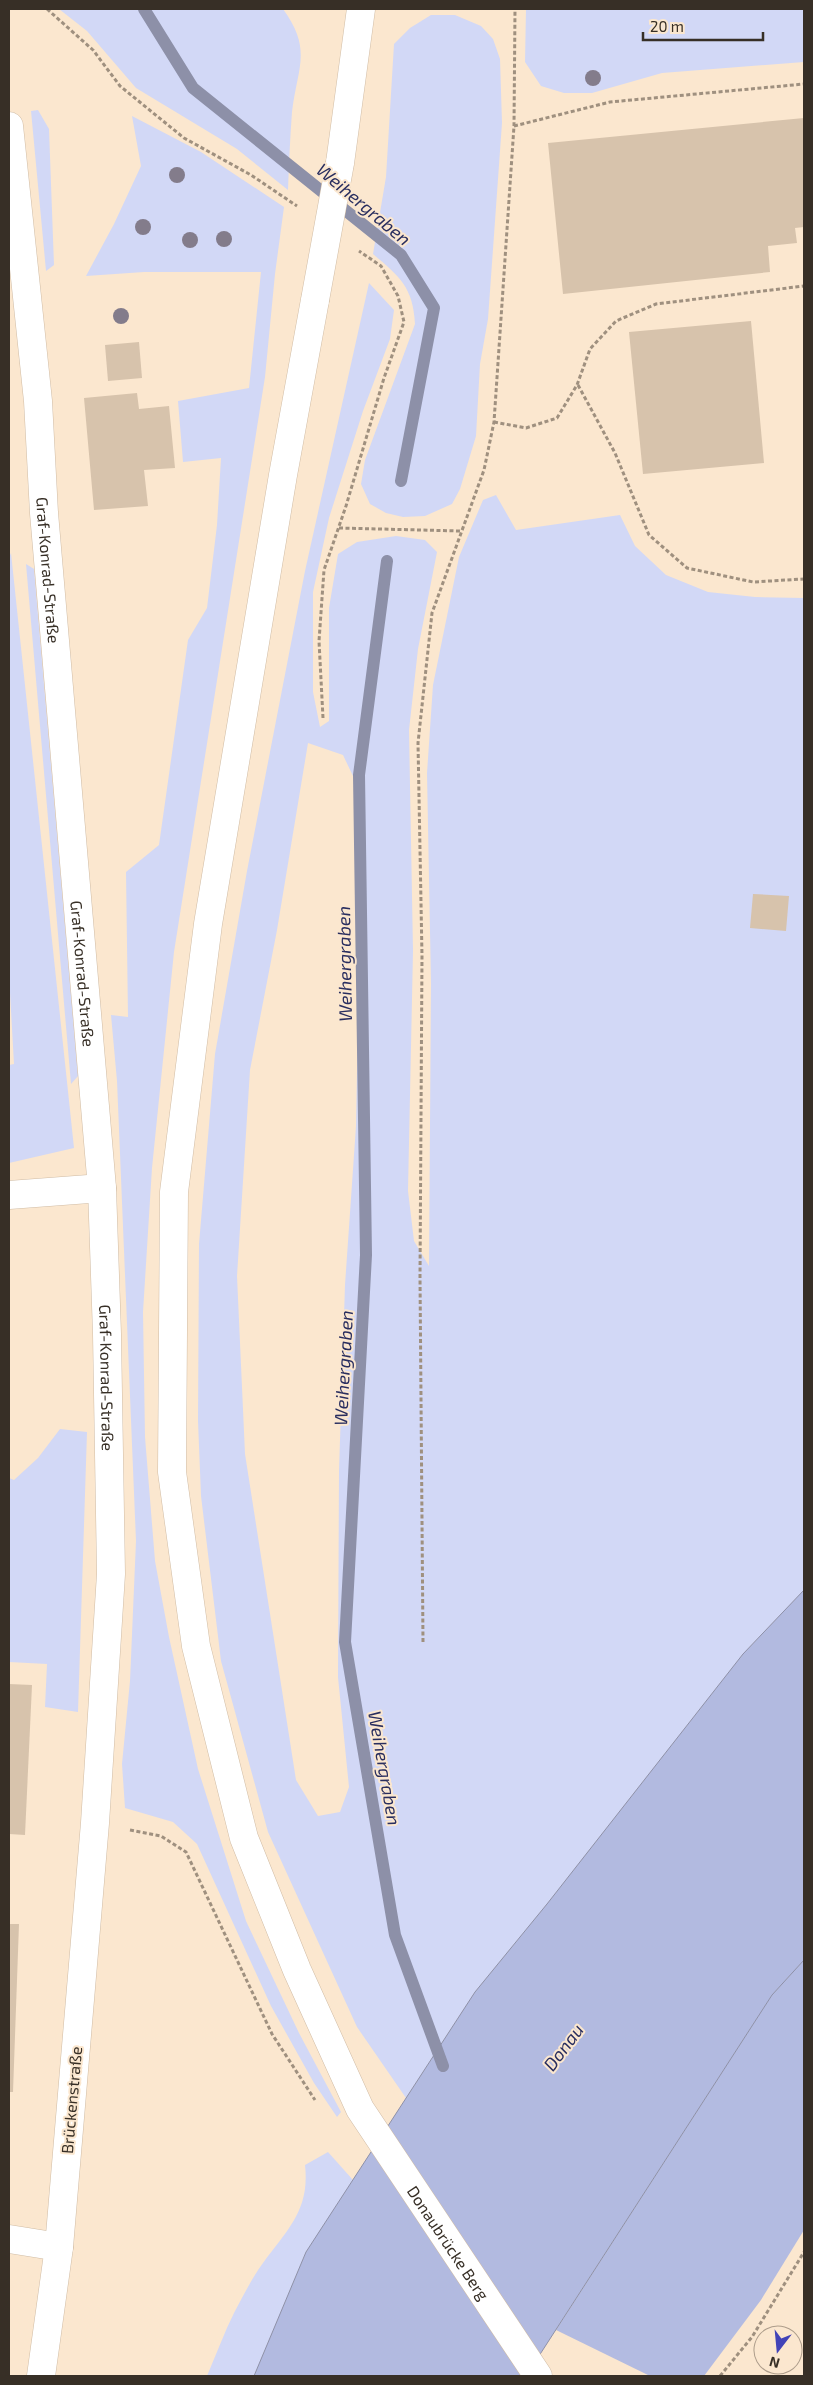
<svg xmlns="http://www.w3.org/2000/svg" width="813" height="2385" font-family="'Exo 2',sans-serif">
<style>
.green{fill:#d2d8f6;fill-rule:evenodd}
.forest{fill:#b3bbe1}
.water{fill:#b2bae0;stroke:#8d90a8}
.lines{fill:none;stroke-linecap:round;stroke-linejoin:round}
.stream{stroke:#8d90a8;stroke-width:12}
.building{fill:#d7c3ac}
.minor-casing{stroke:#d0bca5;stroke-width:29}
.major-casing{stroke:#d0bca5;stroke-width:29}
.path{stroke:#9f907f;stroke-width:3;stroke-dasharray:4 2.5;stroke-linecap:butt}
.minor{stroke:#fff;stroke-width:28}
.major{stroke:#fff;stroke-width:28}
.major-bridge-casing{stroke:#d0bca5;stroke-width:29;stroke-linecap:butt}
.major-bridge{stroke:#fff;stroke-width:28}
.tree{fill:#837c8b}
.labels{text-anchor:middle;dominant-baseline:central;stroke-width:4;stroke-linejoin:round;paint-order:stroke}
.street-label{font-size:16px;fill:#372f26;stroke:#fbe7cf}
.water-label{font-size:18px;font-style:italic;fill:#292e5f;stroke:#fbe7cf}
</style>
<rect width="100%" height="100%" fill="#fbe7cf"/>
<!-- green -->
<g class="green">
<path d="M59,9H283C313,50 297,68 292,112C290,138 289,164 288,190L237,149L136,88L87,31Z"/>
<path d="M526,9H804V62L662,73L592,93H564L541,86L525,62Z"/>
<path d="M431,15H455L481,26L493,39L500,59L502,123L488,319L480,364L476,436L460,489L452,504L425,516L403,517L386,513L370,504L361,484L365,460L415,324C413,287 400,277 373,254L386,177L394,44L410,28Z"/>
<path d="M38,110L49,129L54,265L46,271L31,111Z"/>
<path d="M132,116L201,152L284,207L275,274L265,377L174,952L152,1168L143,1312L145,1437L155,1561L169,1637L198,1769L246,1921L299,2033L341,2112L337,2117L314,2083L271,2006L197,1844L173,1822L125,1808L122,1764L130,1681L136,1541L117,1081L111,1015L128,1017L126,872L159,845L188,640L207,608L217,525L221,458L183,462L178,401L249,388L261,272H144L86,276L114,224L141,166Z"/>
<path d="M369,283L394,310L390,339L363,411L329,518L313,592V692L320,727L329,721V608L338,554L357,542L396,536L425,540L437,552L418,649L409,730L413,951L408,1191L414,1241L429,1266L431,984L427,773L433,685L459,557L483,500L496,495L516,530L620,515L635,546L666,575L708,592L755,597L804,598V1590L743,1654L547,1904L475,1992L406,2098L357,2027L268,1832L221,1661L201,1496L198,1421L199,1244L215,1054L247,871L305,571ZM308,743L343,755L362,795L356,1126L345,1285L339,1471L338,1677L349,1787L340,1812L318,1816L296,1780L245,1454L237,1276L250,1070L277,930Z"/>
<path d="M11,553L74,1148L9,1163V1065L14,1064L9,975V558Z"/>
<path d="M26,564L34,569L78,1076L71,1084Z"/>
<path d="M60,1429L87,1432L78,1712L45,1707L47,1664L9,1662V1478L14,1480L38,1458Z"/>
<path d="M328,2152L353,2180L306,2252L254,2376H207C216,2355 224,2333 234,2313C243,2296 252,2278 263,2263C288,2229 310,2210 305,2165Z"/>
</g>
<!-- forest -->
<path class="forest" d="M804,1960V2230L761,2300L704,2376H650L556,2330L772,1995Z"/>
<!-- water -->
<path class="water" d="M804,1590V1960L772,1995L526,2376H254L306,2252L475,1992L547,1904L743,1654Z"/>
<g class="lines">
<!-- stream -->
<g class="stream">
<path d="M144,9L193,88L401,255L434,308L401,481"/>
<path d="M387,561L359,775L366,1255L345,1642L395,1935L443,2066"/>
</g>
</g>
<!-- building -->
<g class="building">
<path d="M804,118V227L795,228L797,243L768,246L770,272L563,294L548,143Z"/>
<path d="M751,321L764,463L643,474L629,332Z"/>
<path d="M139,342L142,378L108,381L105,345Z"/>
<path d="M137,393L139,409L169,406L175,468L144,470L148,506L94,510L84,398Z"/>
<path d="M753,894L789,896L786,931L750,928Z"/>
<path d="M9,1684L32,1685L25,1835L9,1834Z"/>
<path d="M9,1924H19L13,2092H9Z"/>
</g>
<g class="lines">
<defs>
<g id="minor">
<path id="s1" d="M9,126L38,401L44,513L102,1188L107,1334L111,1574L95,1823L59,2247L41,2376"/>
<path d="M9,1195L102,1188"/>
<path d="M9,2239L59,2247"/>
</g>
<g id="major">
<path d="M340,163L361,9"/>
<path id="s2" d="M315,300L283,475L208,924L174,1192L172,1472L196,1646L244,1838L297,1970L360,2109L538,2376"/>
</g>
</defs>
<!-- minor casing -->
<use href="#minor" class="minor-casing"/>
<!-- major casing -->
<use href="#major" class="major-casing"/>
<!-- path -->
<g class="path">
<path d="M47,9L93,50L120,86L184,138L251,175L297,206"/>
<path d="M514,126L610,102L804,84"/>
<path d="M578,385L615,453L649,535L687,568L753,582L804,579"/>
<path d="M494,422L526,428L557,418L577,385L590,349L616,321L656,304L804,286"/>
<path d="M339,528L461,531"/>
<path d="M323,718L319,641L324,570L346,506L384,378L404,322L398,296L381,266L359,251"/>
<path d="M423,1642L420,1277L422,956L418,743L432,613L484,470L494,422L514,126L515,9"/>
<path d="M130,1830L161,1836L186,1852L272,2034L315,2100"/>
<path d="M720,2376L752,2337L804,2252"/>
</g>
<!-- minor -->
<use href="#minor" class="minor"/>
<!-- major -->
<use href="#major" class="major"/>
<defs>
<path id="major-bridge" d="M315,300L340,163"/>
</defs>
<!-- major-bridge casing -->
<use href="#major-bridge" class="major-bridge-casing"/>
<!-- major-bridge -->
<use href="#major-bridge" class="major-bridge"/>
</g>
<!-- trees -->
<g class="tree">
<circle cx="593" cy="78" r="8"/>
<circle cx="177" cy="175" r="8"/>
<circle cx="143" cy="227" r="8"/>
<circle cx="224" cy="239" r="8"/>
<circle cx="190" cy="240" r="8"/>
<circle cx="121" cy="316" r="8"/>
</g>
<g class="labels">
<!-- street labels -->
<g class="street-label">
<text stroke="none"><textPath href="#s1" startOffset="446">Graf-Konrad-Straße</textPath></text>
<text stroke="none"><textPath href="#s1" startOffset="851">Graf-Konrad-Straße</textPath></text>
<text stroke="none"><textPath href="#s1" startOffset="1256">Graf-Konrad-Straße</textPath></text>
<text transform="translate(71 2100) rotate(-85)">Brückenstraße</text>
<text stroke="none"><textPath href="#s2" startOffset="2012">Donaubrücke Berg</textPath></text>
</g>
<!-- water labels -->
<g class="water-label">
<text transform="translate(364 204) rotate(40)">Weihergraben</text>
<text transform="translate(344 964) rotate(-91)">Weihergraben</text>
<text transform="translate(343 1368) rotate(-87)">Weihergraben</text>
<text transform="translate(385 1768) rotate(80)">Weihergraben</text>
<text transform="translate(563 2047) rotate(-53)">Donau</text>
</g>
</g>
<!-- border -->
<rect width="813" height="2385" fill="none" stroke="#372f26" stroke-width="20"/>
<!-- north arrow -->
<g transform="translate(778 2350) rotate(196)"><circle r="24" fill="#fbe7cf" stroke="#ad9d8b"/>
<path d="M0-4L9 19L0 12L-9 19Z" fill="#4243b8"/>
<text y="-8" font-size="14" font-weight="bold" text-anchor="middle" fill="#372f26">N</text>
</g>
<!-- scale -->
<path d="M643 32v8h120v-8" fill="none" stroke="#372f26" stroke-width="2.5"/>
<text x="650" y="32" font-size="15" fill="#372f26" stroke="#fbe7cf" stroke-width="4" paint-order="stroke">20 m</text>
</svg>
